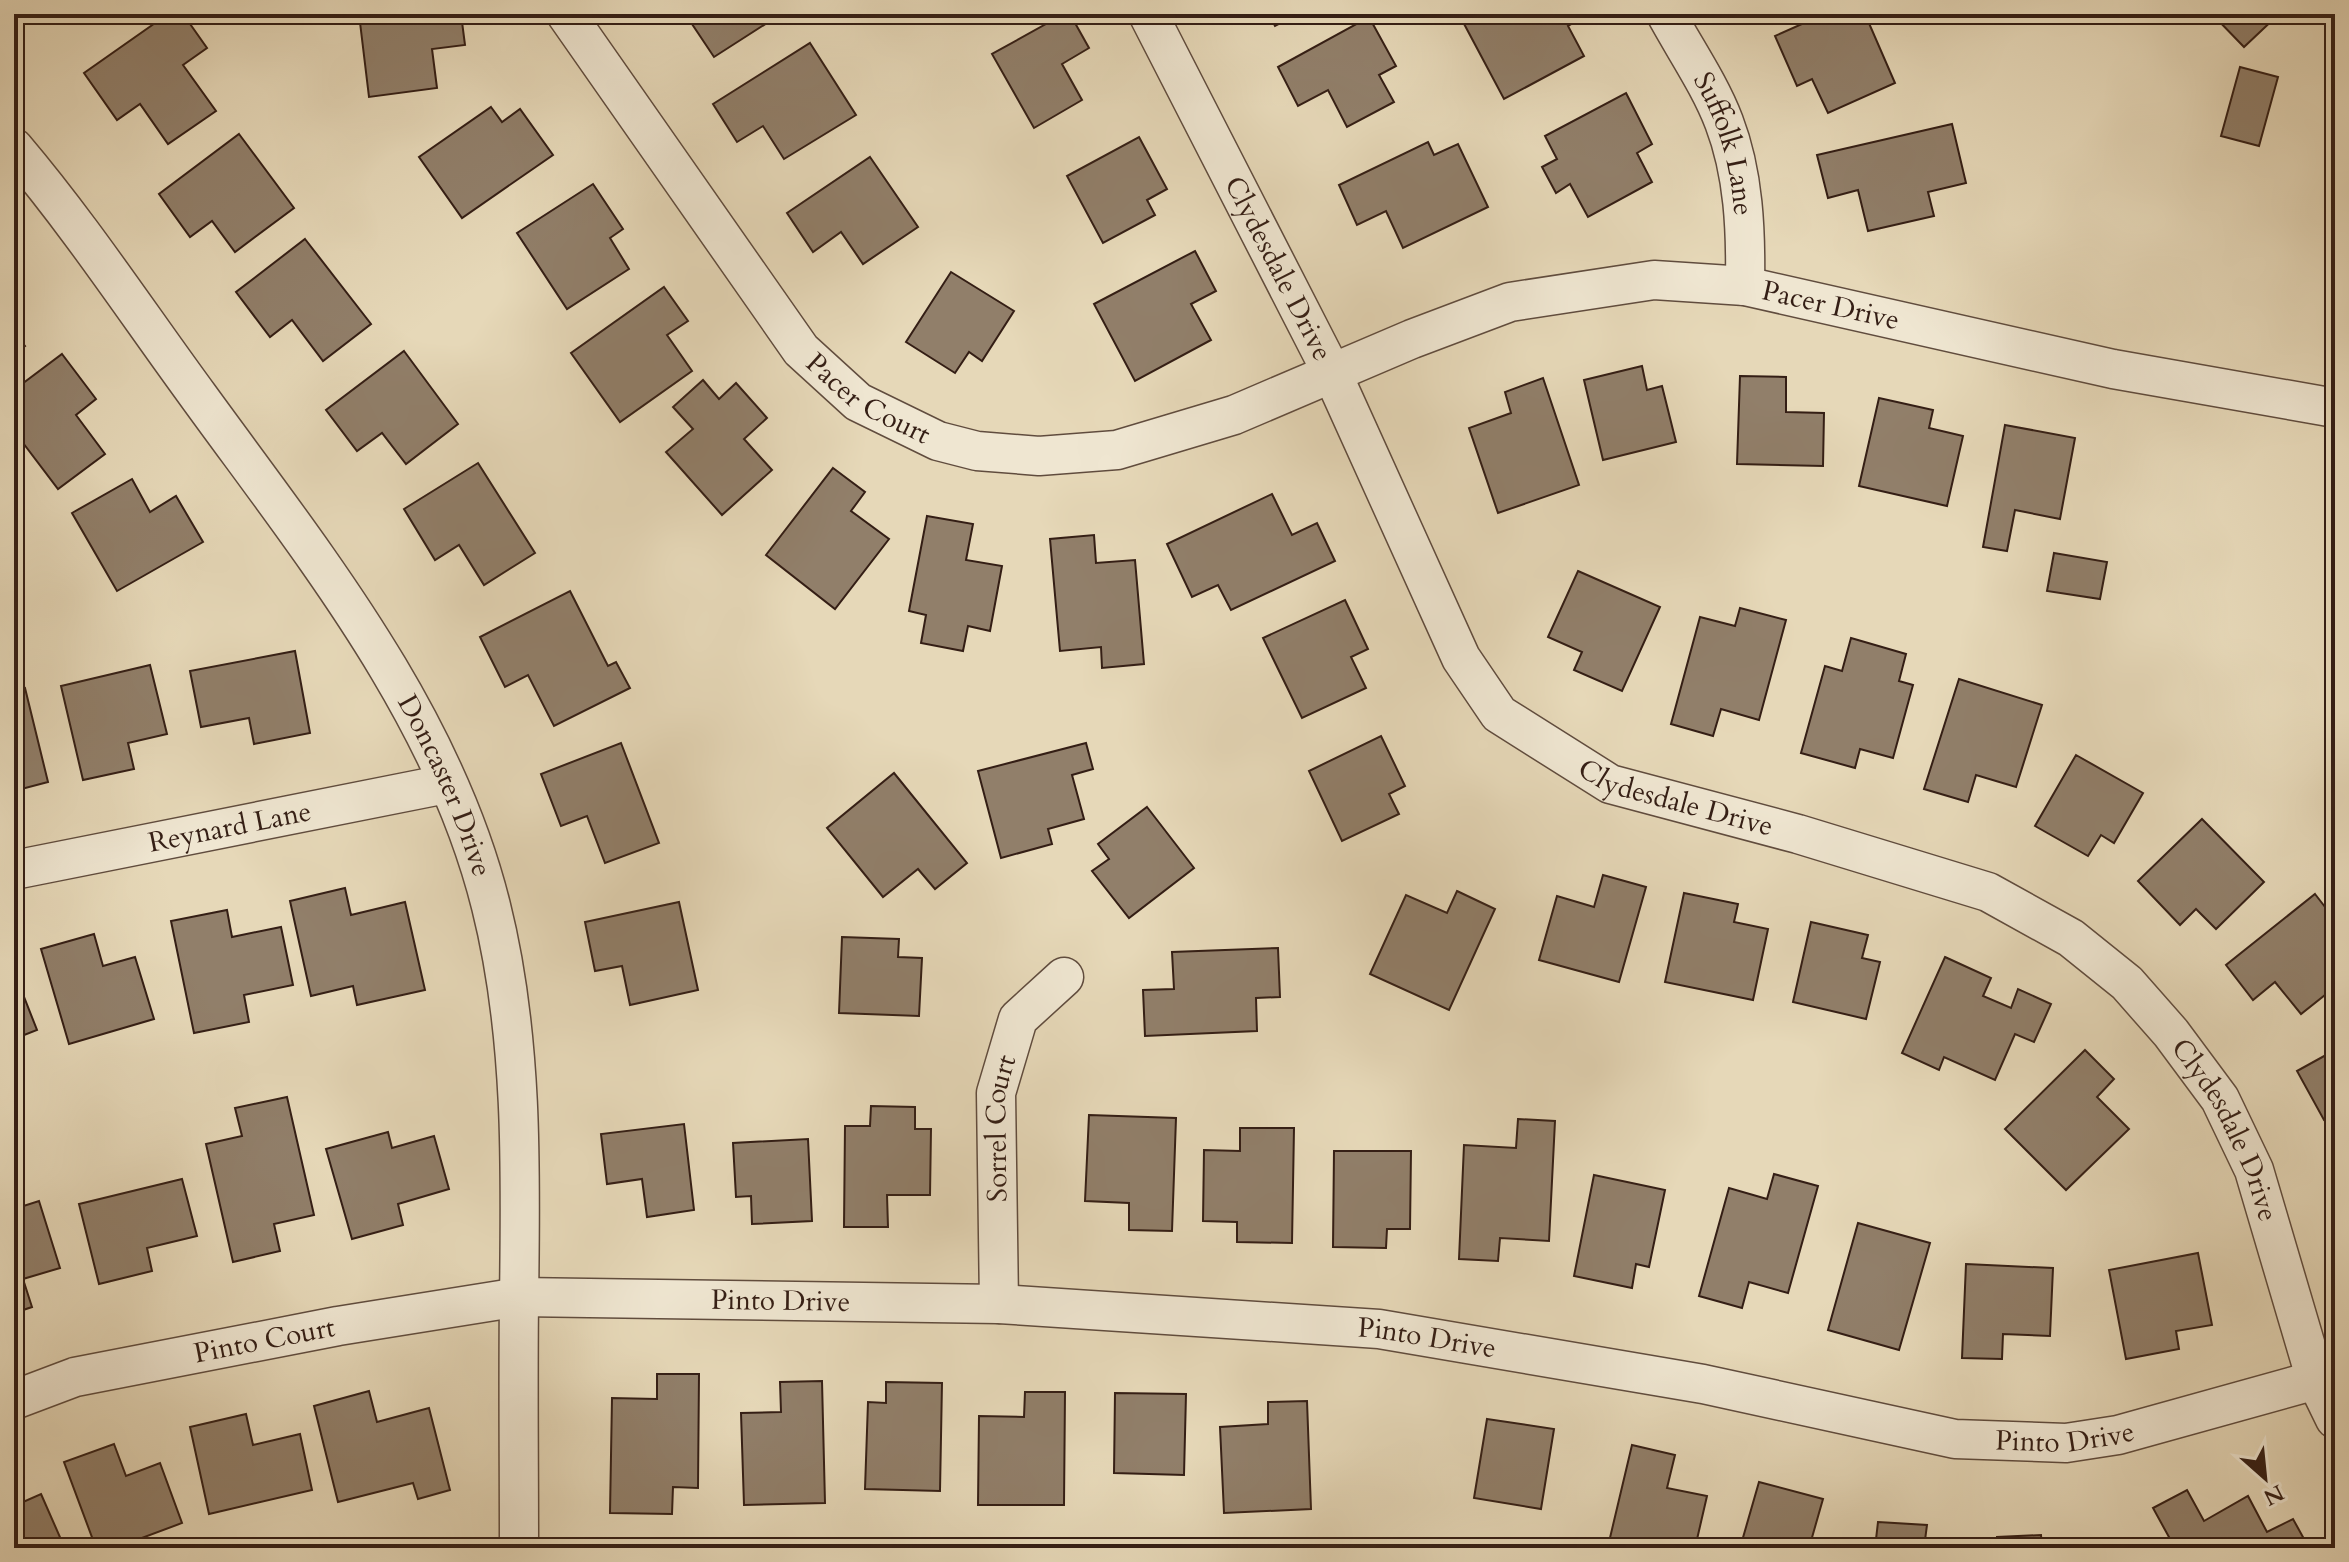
<svg xmlns="http://www.w3.org/2000/svg" width="2349" height="1562" font-family="Cardo,serif">
<style>
.building{fill:#917f6a;stroke:#341e15;stroke-width:2}
.lines{fill:none;stroke-linecap:round;stroke-linejoin:round}
.minor-casing{stroke:#604c3e;stroke-width:41}
.minor{stroke:#efe6d1;stroke-width:38}
.labels{text-anchor:middle;dominant-baseline:central;stroke-width:8;stroke-linejoin:round;paint-order:stroke}
.street-label{font-size:28px;fill:#341e15;stroke:#efe6d1}
</style>
<rect width="100%" height="100%" fill="#e6d8b8"/>
<filter id="stains"><feTurbulence type="fractalNoise" baseFrequency=".0025" numOctaves="4"/><feColorMatrix values="0 0 0 0 .2 0 0 0 0 .09 0 0 0 0 .02 0 0 0 .5 -.17"/></filter>
<radialGradient id="worn" r=".72"><stop offset=".6" stop-color="#630" stop-opacity="0"/><stop offset="1" stop-color="#630" stop-opacity=".3"/></radialGradient>
<!-- building -->
<g class="building">
<path d="M168,14H183L207,48L183,65L216,111L168,144L140,104L117,120L84,73Z"/>
<path d="M359,14H461L465,45L432,49L437,88L369,97Z"/>
<path d="M707,14H781L714,57L692,24Z"/>
<path d="M1064,14H1070L1089,48L1062,64L1082,100L1034,128L992,54Z"/>
<path d="M1269,14H1298L1275,26Z"/>
<path d="M1472,14H1583L1584,17L1568,26L1584,56L1504,99L1462,20Z"/>
<path d="M1808,14H1865L1895,83L1828,113L1812,79L1797,86L1775,36L1811,20Z"/>
<path d="M2212,14H2279L2244,47Z"/>
<path d="M1369,17L1396,66L1379,75L1394,102L1347,127L1328,90L1298,106L1278,67Z"/>
<path d="M810,43L856,115L784,159L763,126L737,142L713,104Z"/>
<path d="M2240,67L2278,77L2259,146L2221,136Z"/>
<path d="M1626,93L1652,144L1637,153L1652,182L1588,217L1570,184L1556,193L1542,167L1557,159L1545,136Z"/>
<path d="M491,107L502,122L520,109L553,155L462,218L419,157Z"/>
<path d="M1952,124L1966,183L1928,192L1934,216L1868,231L1858,190L1828,198L1817,155Z"/>
<path d="M239,134L294,208L235,252L212,221L190,237L159,194Z"/>
<path d="M1139,137L1167,189L1147,200L1155,215L1103,243L1067,176Z"/>
<path d="M1428,142L1434,155L1458,144L1488,207L1403,248L1386,211L1357,225L1339,185Z"/>
<path d="M870,157L918,227L863,264L841,232L813,252L787,213Z"/>
<path d="M593,184L623,229L610,238L629,269L567,309L517,233Z"/>
<path d="M305,239L371,324L323,361L292,320L270,337L236,292Z"/>
<path d="M1195,251L1216,291L1191,304L1211,340L1135,381L1094,304Z"/>
<path d="M951,272L1014,311L982,361L969,352L955,373L906,342Z"/>
<path d="M664,287L688,321L667,335L692,371L620,422L571,353Z"/>
<path d="M14,332L25,346L14,354Z"/>
<path d="M404,351L458,424L406,464L382,433L357,451L326,410Z"/>
<path d="M62,354L96,399L76,415L105,454L58,489L14,431V390Z"/>
<path d="M1642,366L1647,390L1662,386L1676,442L1603,460L1584,380Z"/>
<path d="M1740,376L1786,377V412L1824,413L1823,466L1737,464Z"/>
<path d="M1543,378L1579,485L1498,513L1469,428L1511,413L1505,392Z"/>
<path d="M703,380L719,399L736,383L767,418L744,439L772,470L722,515L666,452L693,429L673,407Z"/>
<path d="M1879,398L1933,410L1929,428L1963,436L1947,506L1859,486Z"/>
<path d="M2005,425L2075,438L2060,519L2015,510L2007,551L1983,547Z"/>
<path d="M478,463L535,553L484,585L459,545L435,560L404,509Z"/>
<path d="M833,468L865,492L851,511L889,539L835,609L766,555Z"/>
<path d="M132,479L150,512L176,496L203,542L117,591L72,513Z"/>
<path d="M1272,494L1292,535L1317,523L1335,561L1231,610L1218,585L1192,597L1167,544Z"/>
<path d="M927,516L973,524L966,560L1002,566L990,631L968,626L963,651L921,643L926,615L909,611Z"/>
<path d="M1094,535L1096,563L1135,560L1144,664L1102,668L1101,647L1060,651L1050,539Z"/>
<path d="M2054,553L2107,562L2100,599L2047,591Z"/>
<path d="M1578,571L1660,607L1622,691L1574,670L1582,652L1548,637Z"/>
<path d="M570,591L608,666L616,662L630,688L554,726L528,675L505,687L480,637Z"/>
<path d="M1345,600L1368,649L1351,657L1366,688L1302,718L1263,638Z"/>
<path d="M1740,608L1786,620L1759,720L1721,709L1713,736L1671,724L1700,617L1735,626Z"/>
<path d="M1851,638L1906,654L1899,681L1913,685L1893,758L1860,749L1855,768L1801,753L1825,666L1842,671Z"/>
<path d="M295,651L310,733L254,744L249,718L201,727L190,671Z"/>
<path d="M150,665L167,734L128,743L134,769L83,780L61,686Z"/>
<path d="M1959,679L2042,705L2016,787L1976,775L1968,802L1924,789Z"/>
<path d="M25,688L48,782L14,791V691Z"/>
<path d="M1381,736L1405,786L1389,794L1399,814L1342,841L1309,771Z"/>
<path d="M621,743L659,843L605,863L587,816L561,826L541,774Z"/>
<path d="M1086,743L1093,769L1072,775L1084,819L1048,829L1052,844L1001,858L978,771Z"/>
<path d="M2076,755L2143,793L2114,843L2101,835L2088,856L2035,826Z"/>
<path d="M894,773L967,863L935,889L918,869L883,897L827,828Z"/>
<path d="M1147,807L1194,868L1129,918L1092,871L1109,859L1098,844Z"/>
<path d="M2202,819L2264,882L2216,929L2196,909L2180,925L2138,881Z"/>
<path d="M1603,875L1646,887L1619,982L1539,960L1557,896L1594,907Z"/>
<path d="M345,888L351,915L405,902L425,990L357,1005L353,986L311,996L290,901Z"/>
<path d="M1457,891L1495,909L1449,1010L1370,974L1406,895L1447,913Z"/>
<path d="M1684,893L1738,904L1734,922L1768,929L1753,1000L1665,982Z"/>
<path d="M2315,894L2332,916L2335,914V987L2301,1014L2275,982L2253,1000L2226,965Z"/>
<path d="M679,902L698,990L630,1005L622,966L595,971L585,922Z"/>
<path d="M227,910L232,937L281,927L293,985L244,995L249,1022L194,1033L171,921Z"/>
<path d="M1811,922L1868,935L1862,958L1880,962L1866,1019L1793,1002Z"/>
<path d="M94,934L103,966L135,957L154,1019L69,1044L41,949Z"/>
<path d="M842,937L899,939L898,957L922,958L919,1016L839,1013Z"/>
<path d="M1278,948L1280,997L1256,998L1257,1031L1145,1036L1143,990L1174,989L1172,952Z"/>
<path d="M1945,957L1991,978L1983,996L2011,1008L2018,989L2051,1004L2034,1042L2015,1034L1995,1080L1944,1057L1939,1070L1902,1053Z"/>
<path d="M17,979L37,1030L14,1039V980Z"/>
<path d="M2085,1050L2114,1079L2097,1097L2129,1129L2066,1190L2005,1129Z"/>
<path d="M2335,1050V1114L2324,1120L2297,1071Z"/>
<path d="M287,1097L314,1215L274,1224L280,1251L233,1262L206,1144L242,1136L235,1108Z"/>
<path d="M871,1106L915,1107V1129H931L930,1195H887L888,1227H844L845,1126H870Z"/>
<path d="M1089,1115L1176,1118L1172,1231L1129,1230V1203L1085,1201Z"/>
<path d="M1518,1119L1555,1121L1549,1241L1500,1238L1498,1261L1459,1259L1464,1145L1516,1148Z"/>
<path d="M684,1124L694,1210L647,1217L642,1179L607,1184L601,1134Z"/>
<path d="M1240,1128H1294L1292,1243L1237,1242V1222L1203,1221L1204,1150L1240,1151Z"/>
<path d="M388,1132L392,1148L434,1136L449,1189L398,1204L403,1225L352,1239L326,1149Z"/>
<path d="M808,1139L812,1221L752,1224L751,1196L736,1197L733,1143Z"/>
<path d="M1334,1151H1411L1410,1229H1387L1386,1248L1333,1247Z"/>
<path d="M1774,1174L1818,1186L1788,1293L1749,1282L1742,1308L1699,1296L1729,1188L1767,1199Z"/>
<path d="M1594,1175L1665,1190L1649,1267L1636,1264L1632,1288L1574,1276Z"/>
<path d="M182,1179L197,1236L147,1248L152,1271L99,1284L79,1204Z"/>
<path d="M39,1201L60,1268L23,1279L32,1307L14,1313V1209Z"/>
<path d="M1858,1223L1930,1243L1899,1350L1828,1330Z"/>
<path d="M2198,1253L2212,1325L2176,1331L2179,1349L2126,1359L2109,1270Z"/>
<path d="M1966,1264L2053,1268L2050,1336L2003,1334L2002,1359L1962,1358Z"/>
<path d="M657,1374H699L698,1488L673,1487L672,1514L610,1513L612,1398L657,1399Z"/>
<path d="M822,1381L825,1503L744,1505L741,1413L781,1412L780,1382Z"/>
<path d="M886,1382L942,1383L940,1491L865,1489L868,1402L886,1403Z"/>
<path d="M369,1391L377,1422L429,1408L450,1490L418,1499L413,1483L338,1502L314,1406Z"/>
<path d="M1025,1392H1065L1064,1505H978L979,1416L1024,1417Z"/>
<path d="M1115,1393L1186,1394L1184,1475L1114,1473Z"/>
<path d="M1307,1401L1311,1509L1224,1513L1220,1427L1268,1424V1402Z"/>
<path d="M246,1414L253,1445L300,1434L312,1490L209,1514L190,1427Z"/>
<path d="M1487,1419L1554,1429L1541,1509L1474,1498Z"/>
<path d="M114,1444L126,1476L160,1463L182,1523L115,1548H96L64,1462Z"/>
<path d="M1632,1445L1675,1455L1667,1488L1707,1496L1695,1548H1634L1609,1542Z"/>
<path d="M1759,1482L1823,1499L1809,1548H1740Z"/>
<path d="M2187,1490L2204,1521L2248,1496L2267,1532L2293,1519L2309,1548H2175L2153,1508Z"/>
<path d="M41,1494L63,1544L55,1548H14V1506Z"/>
<path d="M1878,1522L1927,1525L1924,1548H1875Z"/>
<path d="M2041,1535L2042,1548H1997V1537Z"/>
</g>
<g class="lines">
<defs>
<g id="minor">
<path id="s1" d="M566,14L801,350L858,402L938,441L977,451L1039,456L1117,450L1234,415L1412,339L1510,302L1654,280L1745,286L2113,369L2335,408"/>
<path id="s2" d="M1148,14L1332,373L1461,658L1499,714L1610,784L1798,834L1988,892L2071,938L2127,983L2171,1033L2220,1099L2254,1170L2316,1380L2335,1419"/>
<path id="s3" d="M1666,14C1685,49 1710,85 1724,122C1744,174 1746,231 1745,286"/>
<path id="s4" d="M14,148C81,227 138,314 199,397C313,554 443,713 491,906C523,1033 521,1169 519,1300C518,1382 519,1465 519,1548"/>
<path id="s5" d="M14,870L446,784"/>
<path id="s6" d="M999,1304L996,1093L1018,1019L1064,977"/>
<path id="s7" d="M14,1400L75,1377L338,1326L519,1297L999,1304L1379,1329L1703,1384L1955,1439L2066,1443L2118,1435L2316,1380"/>
</g>
</defs>
<!-- minor casing -->
<use href="#minor" class="minor-casing"/>
<!-- minor -->
<use href="#minor" class="minor"/>
</g>
<g class="labels">
<!-- street labels -->
<g class="street-label">
<text stroke="none"><textPath href="#s3" startOffset="144">Suffolk Lane</textPath></text>
<text stroke="none"><textPath href="#s2" startOffset="286">Clydesdale Drive</textPath></text>
<text stroke="none"><textPath href="#s1" startOffset="1502">Pacer Drive</textPath></text>
<text stroke="none"><textPath href="#s1" startOffset="494">Pacer Court</textPath></text>
<text stroke="none"><textPath href="#s4" startOffset="772">Doncaster Drive</textPath></text>
<text stroke="none"><textPath href="#s2" startOffset="982">Clydesdale Drive</textPath></text>
<text stroke="none"><textPath href="#s5" startOffset="220">Reynard Lane</textPath></text>
<text stroke="none"><textPath href="#s6" startOffset="176">Sorrel Court</textPath></text>
<text stroke="none"><textPath href="#s2" startOffset="1654">Clydesdale Drive</textPath></text>
<text stroke="none"><textPath href="#s7" startOffset="778">Pinto Drive</textPath></text>
<text stroke="none"><textPath href="#s7" startOffset="1426">Pinto Drive</textPath></text>
<text stroke="none"><textPath href="#s7" startOffset="258">Pinto Court</textPath></text>
<text stroke="none"><textPath href="#s7" startOffset="2074">Pinto Drive</textPath></text>
</g>
</g>
<!-- margin -->
<rect width="2349" height="1562" fill="none" stroke="#e6d8b8" stroke-width="48"/>
<rect x="16" y="16" width="2317" height="1530" fill="none" stroke="#341e15" stroke-width="4"/>
<rect x="24" y="24" width="2301" height="1514" fill="none" stroke="#341e15" stroke-width="2"/>
<!-- north arrow -->
<g transform="translate(2265 1478) rotate(153)" stroke="#efe6d1" stroke-width="6" paint-order="stroke">
<path d="M0-6L14 30L0 20L-14 30Z" fill="#341e15"/>
<text y="-12" font-size="22" font-weight="bold" text-anchor="middle" fill="#341e15">N</text>
</g>
<rect width="100%" height="100%" filter="url(#stains)"/>
<rect width="100%" height="100%" fill="url(#worn)"/>
</svg>
